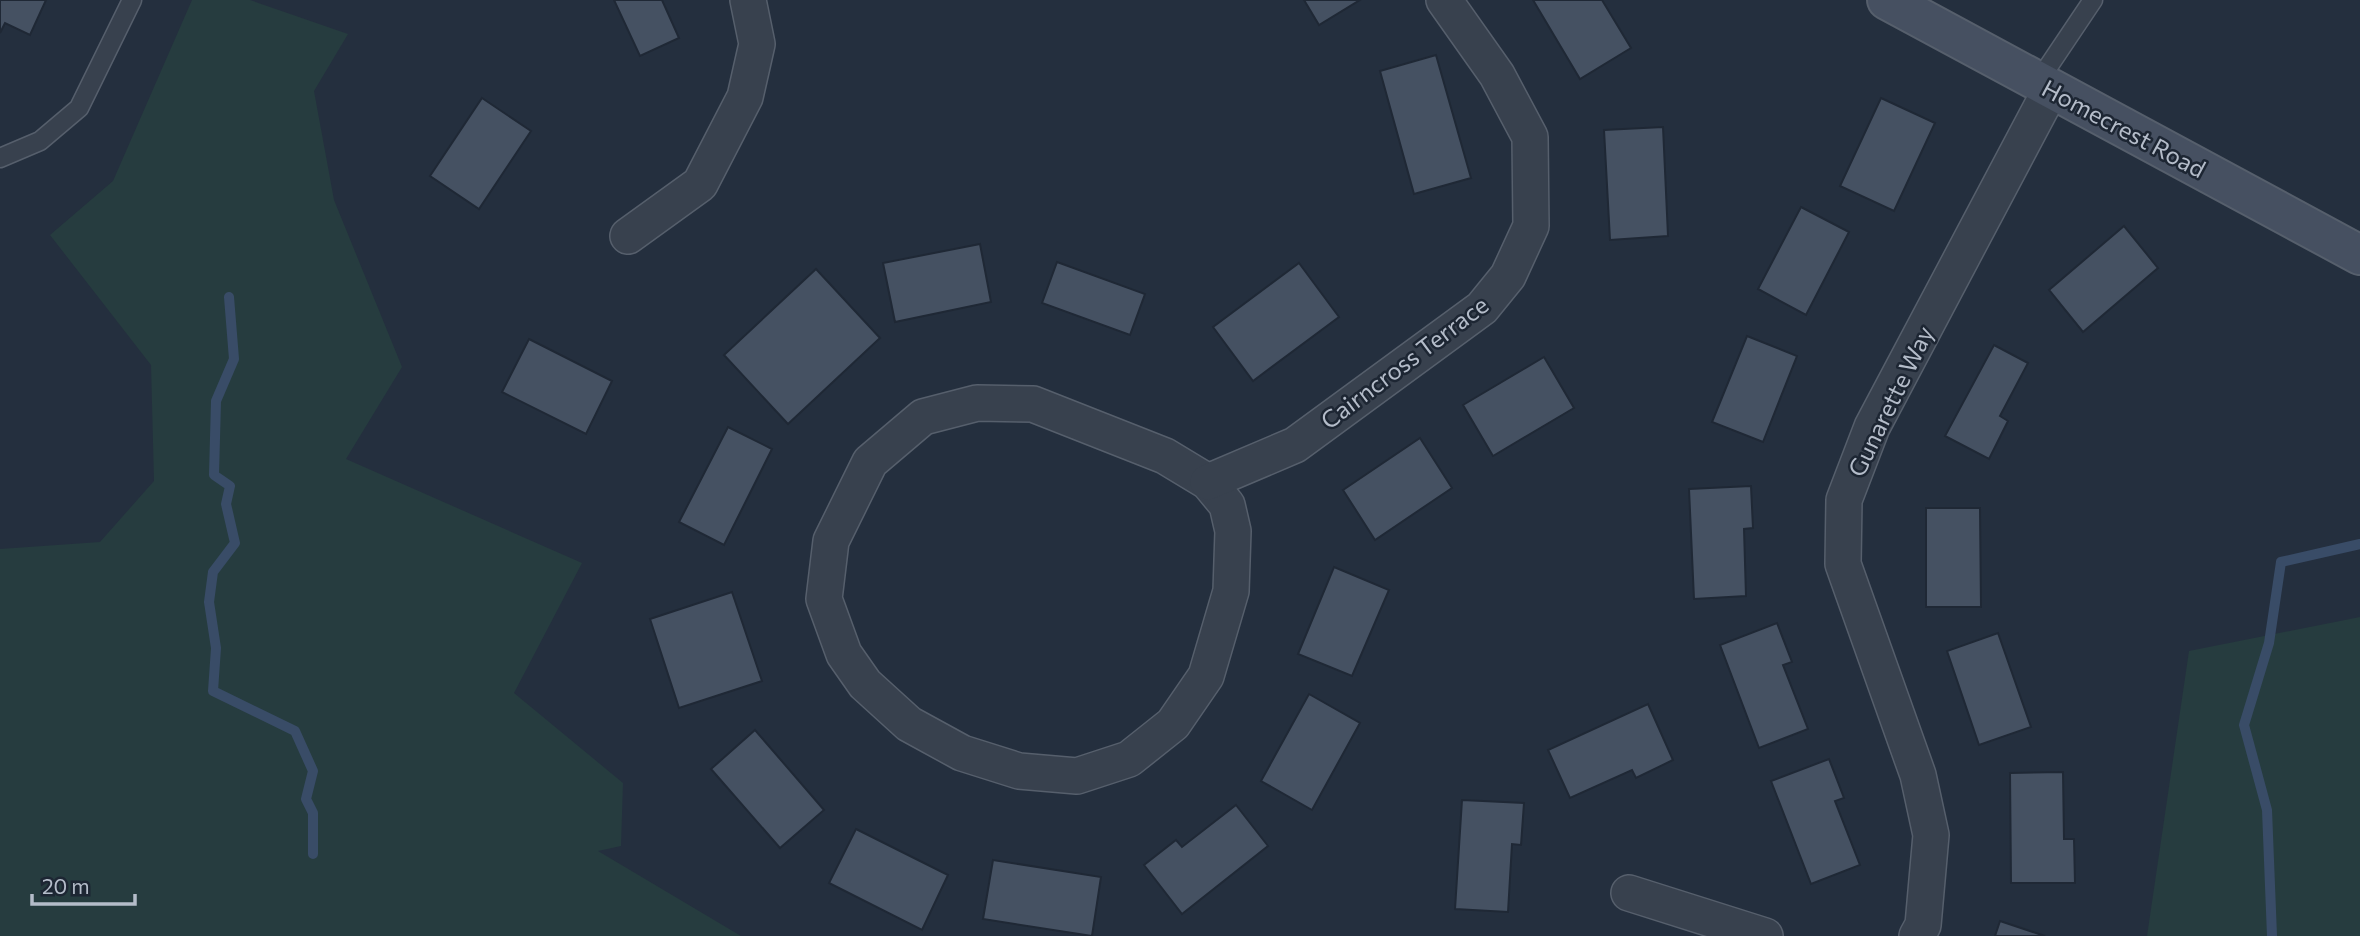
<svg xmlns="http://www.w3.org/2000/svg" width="2360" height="936" font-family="Commissioner,sans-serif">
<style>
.green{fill:#263c3f}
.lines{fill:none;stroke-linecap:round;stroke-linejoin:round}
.stream{stroke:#394c67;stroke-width:10}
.building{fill:#455162;stroke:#1f2835;stroke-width:2}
.lane-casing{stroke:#565f6c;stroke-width:21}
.street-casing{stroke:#565f6c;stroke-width:38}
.secondary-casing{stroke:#565f6c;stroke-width:42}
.lane{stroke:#38414e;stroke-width:18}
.street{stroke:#38414e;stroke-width:35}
.secondary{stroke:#465061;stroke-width:38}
.labels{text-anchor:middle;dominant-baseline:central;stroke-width:5;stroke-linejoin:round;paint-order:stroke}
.street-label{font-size:24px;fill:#b4bcc9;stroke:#1d2633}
</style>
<rect width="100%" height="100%" fill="#242f3e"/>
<!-- green -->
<g class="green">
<path d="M192,0H250L348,34L314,91L334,200L402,367L346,459L582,563L514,693L623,783L621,846L598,851L741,936H0V549L100,542L154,481L151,365L50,235L113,181Z"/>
<path d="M2360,617V936H2147L2189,651Z"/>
</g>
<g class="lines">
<!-- stream -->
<g class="stream">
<path d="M229,297L234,359L216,401L214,475L230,486L226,504L235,543L213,572L209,602L216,648L213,691L295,731L313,771L306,799L313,813V854"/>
<path d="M2272,936L2267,810L2244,725L2269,643L2281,562L2360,544"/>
</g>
</g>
<!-- building -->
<g class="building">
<path d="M0,0H46L30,35L5,23L0,33Z"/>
<path d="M614,0H662L679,38L640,56Z"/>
<path d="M1304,0H1360L1319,25Z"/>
<path d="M1533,0H1602L1631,48L1580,79Z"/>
<path d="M1436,55L1471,178L1414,194L1380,71Z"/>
<path d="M482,98L531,131L479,209L430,176Z"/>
<path d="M1881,98L1935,123L1894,211L1840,186Z"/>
<path d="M1663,127L1668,236L1610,240L1604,130Z"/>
<path d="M1801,207L1849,232L1806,315L1758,289Z"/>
<path d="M2124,226L2158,268L2083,332L2049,290Z"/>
<path d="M980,244L991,302L895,322L883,263Z"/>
<path d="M1057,262L1145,294L1130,335L1042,303Z"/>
<path d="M1299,263L1339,317L1253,381L1213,327Z"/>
<path d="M816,269L880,338L788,424L724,355Z"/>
<path d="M1747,336L1797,356L1763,442L1712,422Z"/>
<path d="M529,339L612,381L586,434L502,392Z"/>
<path d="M1994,345L2028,363L2000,416L2008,421L1989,459L1945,436Z"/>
<path d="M1544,357L1574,408L1493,456L1463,405Z"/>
<path d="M728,427L772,449L724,545L679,522Z"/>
<path d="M1420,438L1452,488L1375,540L1343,490Z"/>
<path d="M1751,486L1753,528L1744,529L1746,596L1694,599L1689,489Z"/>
<path d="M1926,508H1980L1981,607H1926Z"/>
<path d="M1334,567L1389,590L1352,676L1298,654Z"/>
<path d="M732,592L762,681L679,708L650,619Z"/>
<path d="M1777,623L1792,662L1783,665L1808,729L1759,748L1720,645Z"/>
<path d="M1998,633L2031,727L1979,745L1947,651Z"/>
<path d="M1309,694L1360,723L1312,810L1261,781Z"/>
<path d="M1648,704L1673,760L1636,778L1632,770L1570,798L1548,750Z"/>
<path d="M755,730L824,810L780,848L711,769Z"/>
<path d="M1829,759L1844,798L1835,801L1860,865L1811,884L1771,781Z"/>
<path d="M2063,772L2064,839H2074L2075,883H2011L2010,773Z"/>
<path d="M1462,800L1524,803L1521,845L1512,844L1508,912L1455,909Z"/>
<path d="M1236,805L1268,846L1182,914L1144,865L1176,840L1182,847Z"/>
<path d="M856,829L948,875L922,930L829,883Z"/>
<path d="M993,860L1101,877L1092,936L983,919Z"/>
<path d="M2000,921L2045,936H1995Z"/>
</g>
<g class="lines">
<defs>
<g id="lane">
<path d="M2038,82L2093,0"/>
<path d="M0,158L40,141L79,108L132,0"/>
</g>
<g id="street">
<path d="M628,236L700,184L745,97L757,44L748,0"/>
<path d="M977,403L1033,404L1165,456L1208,482L1227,505L1233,531L1231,591L1206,676L1173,724L1129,759L1077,776L1019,771L962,753L909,724L865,684L844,654L824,599L831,541L870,462L923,417Z"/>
<path d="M1208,482L1295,445L1482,308L1508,276L1531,226L1530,137L1497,75L1444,0"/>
<path d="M1629,893L1765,936"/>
<path d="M1917,936L1923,925L1931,835L1918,775L1843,564L1844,500L1872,427L2051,89"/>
</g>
<path id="secondary" d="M1887,0L2360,255"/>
</defs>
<!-- lane casing -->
<use href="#lane" class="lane-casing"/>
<!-- street casing -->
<use href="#street" class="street-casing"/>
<!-- secondary casing -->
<use href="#secondary" class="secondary-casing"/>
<!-- lane -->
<use href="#lane" class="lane"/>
<!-- street -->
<use href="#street" class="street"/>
<!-- secondary -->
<use href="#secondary" class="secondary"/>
</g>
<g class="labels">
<!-- street labels -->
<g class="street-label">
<text transform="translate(2124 128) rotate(28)">Homecrest Road</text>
<text transform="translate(1404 362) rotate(-37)">Cairncross Terrace</text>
<text transform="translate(1890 401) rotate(-64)">Gunarette Way</text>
</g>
</g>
<!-- scale -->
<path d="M32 894v10h103v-10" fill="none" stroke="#b4bcc9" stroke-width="3.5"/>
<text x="42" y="894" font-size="21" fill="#b4bcc9" stroke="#1d2633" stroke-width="5" paint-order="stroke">20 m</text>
</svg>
